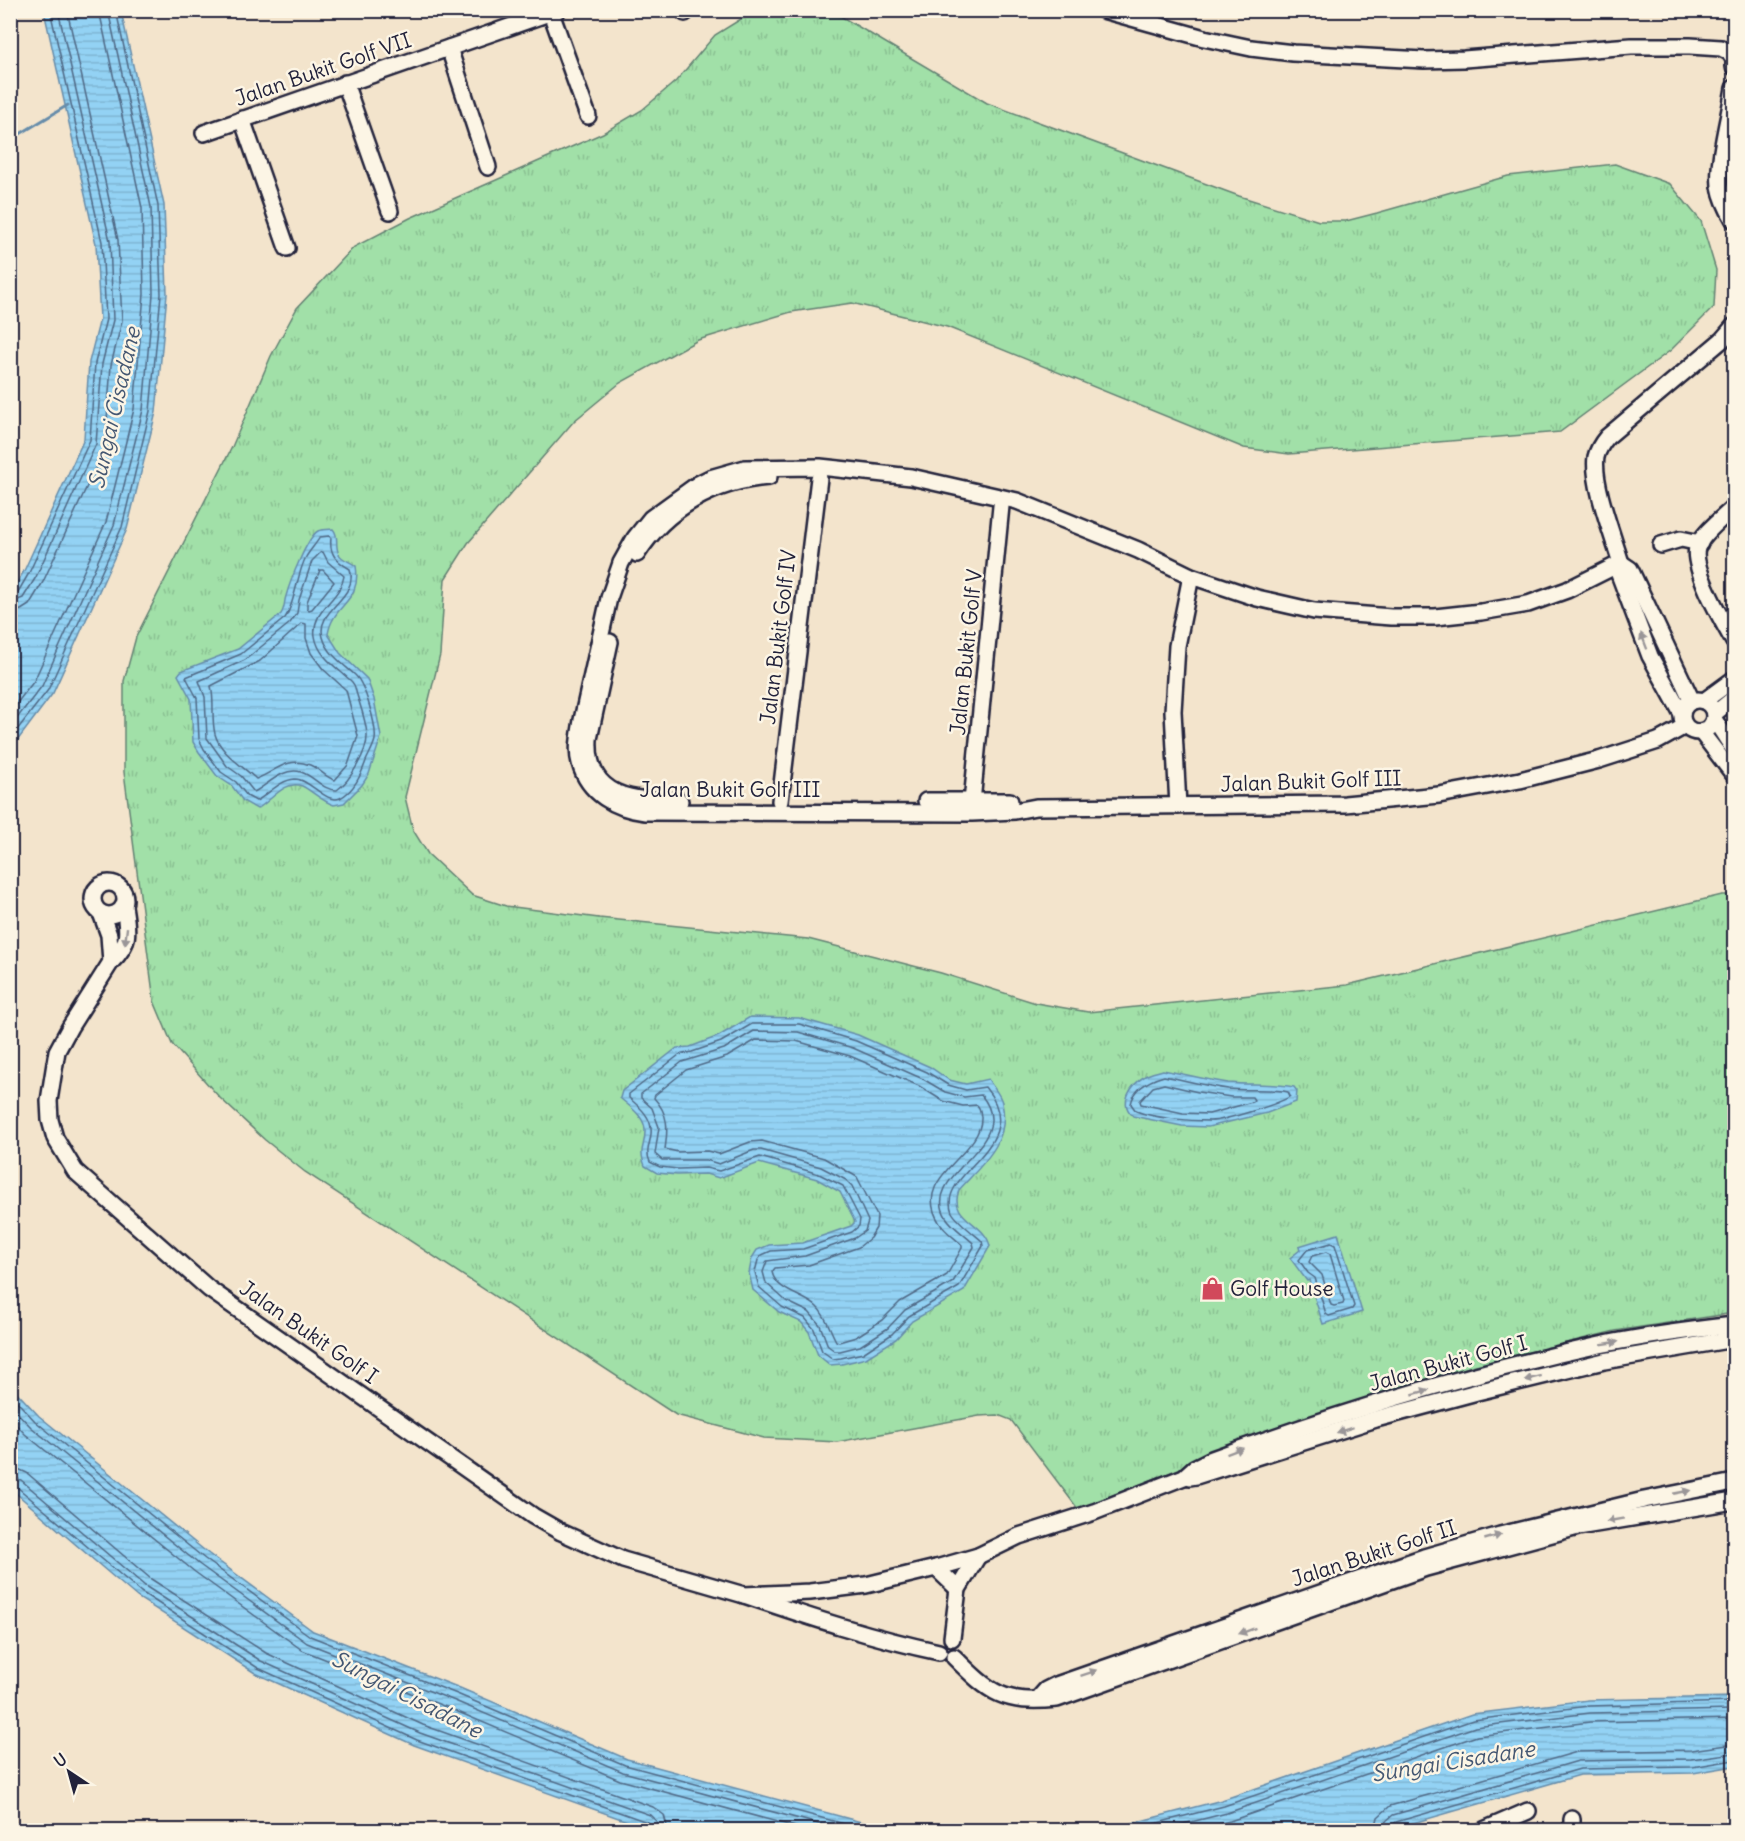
<svg xmlns="http://www.w3.org/2000/svg" width="1745" height="1841" font-family="Delius,sans-serif">
<style>
.grass{fill:url(#grass-tufts);stroke:#628172;stroke-width:1.5}
.water{fill:url(#water-rules);stroke:#668caa;stroke-width:1.5}
.lines{fill:none;stroke-linecap:round;stroke-linejoin:round}
.shore{stroke:#4f6885;stroke-width:1.5}
.stream{stroke:#668caa;stroke-width:3}
.minor-casing{stroke:#22223b;stroke-width:20}
.minor{stroke:#fcf5e5;stroke-width:15}
.oneway{fill:#9a9698}
.labels{text-anchor:middle;dominant-baseline:central;stroke-width:5;stroke-linejoin:round;paint-order:stroke}
.street-label{font-size:21px;fill:#22223b;stroke:#fcf5e5}
.poi-label{font-size:21px;fill:#22223b;stroke:#fcf5e5;text-anchor:start}
.water-label{font-size:22px;font-style:italic;fill:#445772;stroke:#fcf5e5}
</style>
<defs>
<pattern id="grass-tufts" width="24" height="20" patternUnits="userSpaceOnUse" patternTransform="scale(1.5)"><rect width="24" height="20" fill="#a1e0a8"/><path d="M3 7l-1-3M5 7V3M7 7l1-3M15 17l-1-3M17 17v-4M19 17l1-3" fill="none" stroke="#8ac092"/></pattern>
<pattern id="water-rules" width="6" height="5" patternUnits="userSpaceOnUse" patternTransform="scale(1.5)"><rect width="6" height="5" fill="#93d2f4"/><path d="M0 2.5h6" fill="none" stroke="#7eb4d2"/></pattern>
</defs>
<rect width="100%" height="100%" fill="#f3e4cc"/>
<filter id="ink" filterUnits="userSpaceOnUse"><feTurbulence type="fractalNoise" baseFrequency=".0167" numOctaves="2"/><feDisplacementMap in="SourceGraphic" scale="12" xChannelSelector="R" yChannelSelector="G"/><feConvolveMatrix kernelMatrix="1 2 1 2 8 2 1 2 1" color-interpolation-filters="sRGB"/></filter>
<g filter="url(#ink)">
<!-- grass -->
<path class="grass" d="M760,11H832L987,103L1239,196L1319,221H1346L1377,213L1508,176L1615,164L1670,184L1701,221L1716,270L1714,307L1671,350L1560,432L1289,454L1244,448L947,327L852,303L791,312L698,340L620,383L574,421L468,543L445,579L440,655L405,797L413,830L428,854L472,895L506,906L599,918L808,939L941,973L1036,1003L1088,1012L1347,985L1722,895H1734V1313L1615,1331L1472,1366L1239,1445L1078,1509L1011,1420L998,1415L979,1416L837,1442L764,1438L676,1415L305,1172L265,1140L220,1098L172,1044L154,1001L124,772V681L136,637L232,447L271,356L297,308L354,247L410,218L603,133L642,110L676,81L715,35L741,19Z"/>
<!-- water -->
<g class="water">
<path d="M44,11H121L164,205L167,294L156,412L127,529L53,693L11,749V593L24,571L84,439L89,362L100,319L96,244Z"/>
<path d="M333,529C340,537 334,545 339,554C342,560 350,561 356,566C362,603 333,603 328,634L340,653L367,679L374,699L381,737L369,774L362,785L344,803L334,805C321,801 311,790 302,786C285,779 270,802 257,809L243,801L232,786L217,776L199,752L193,742L191,699L178,675L181,671L238,649L281,614C285,608 284,602 286,596C290,582 307,537 318,531C322,529 328,530 333,529Z"/>
<path d="M750,1017L799,1018L858,1035L930,1067L949,1080L966,1084L988,1079C992,1086 1001,1095 1002,1103C1011,1142 982,1164 959,1190C948,1219 985,1222 990,1246L964,1291L912,1321L896,1339L866,1358L842,1364L830,1365L818,1355L809,1332L801,1322L779,1312L753,1290L749,1273L752,1258L757,1250L769,1245L802,1243L851,1226L855,1222L840,1192L817,1179L759,1163L719,1178L706,1174L677,1175L657,1173L645,1166C638,1148 645,1148 645,1132C646,1117 630,1107 620,1098L622,1091L677,1048L690,1047L719,1036Z"/>
<path d="M1163,1070C1185,1074 1206,1080 1228,1083C1251,1085 1272,1083 1294,1087L1297,1091L1296,1102L1267,1113L1208,1127L1182,1126L1133,1116C1118,1103 1131,1085 1145,1076C1150,1073 1157,1072 1163,1070Z"/>
<path d="M1338,1234L1362,1312L1323,1324L1309,1280L1307,1281L1290,1258L1300,1250L1299,1246Z"/>
<path d="M10,1385L39,1416L209,1554L313,1631L460,1688L627,1759L865,1823L941,1830H652L414,1745L255,1673L137,1597L11,1489Z"/>
<path d="M1734,1697V1766L1693,1773L1580,1775L1389,1830H1106L1222,1800L1472,1714L1589,1700Z"/>
</g>
<g class="lines">
<!-- shore -->
<g class="shore">
<path d="M329,536L331,538C329,554 336,561 350,569C359,599 315,609 323,637C327,653 344,665 355,675C365,684 377,727 375,740C373,748 369,754 366,761C361,775 354,791 340,798C326,804 310,779 295,779C279,780 268,795 256,801L247,796L236,782L221,772L204,749L199,739L197,698L186,677L241,654L285,618C295,604 297,573 306,557C310,550 316,544 320,537Z"/>
<path d="M323,552L328,562L344,576C341,599 311,610 315,636C318,657 339,669 352,682C356,686 355,690 357,695C361,708 366,721 367,735C368,751 350,781 337,790C317,791 309,762 282,774C272,779 263,787 254,792L241,776L227,766L207,738L205,697L199,681L245,660L290,623L297,613L299,600L312,561L320,553Z"/>
<path d="M320,570H323L334,582L312,609L309,610L307,608V602Z"/>
<path d="M10,595L18,592L29,573L90,440L95,363L106,319L102,242L50,10"/>
<path d="M10,603L23,598L36,577L96,444L102,364L113,320L110,241L58,10"/>
<path d="M10,612L21,610L29,605L43,582L105,447L111,365L122,321L118,240L67,10"/>
<path d="M302,623L306,624V638L311,653L323,669L346,690L358,736L348,765L335,780C326,778 320,769 310,765C287,756 275,772 256,779C243,766 220,753 215,734C211,718 215,702 211,686L260,661Z"/>
<path d="M10,712L34,681L106,522L134,409L144,294L142,208L99,10"/>
<path d="M10,727L42,686L114,525L143,410L153,294L151,207L108,10"/>
<path d="M10,739L48,690L122,527L150,411L161,294L158,206L116,10"/>
<path d="M752,1024H799L856,1041L927,1072L948,1085L966,1090L985,1087C1034,1146 935,1172 952,1212C956,1220 974,1234 982,1241L983,1246L959,1287L909,1316L892,1334L863,1353L841,1358L833,1359L822,1351L814,1329L805,1318L782,1307L759,1287L755,1272L758,1260L762,1255L771,1251L803,1249L852,1232L859,1226L860,1219L843,1186L819,1174L760,1157L719,1171L706,1168L678,1169L660,1167L650,1162C645,1151 650,1145 651,1134C653,1118 640,1107 629,1098V1094L679,1055L692,1052L721,1042Z"/>
<path d="M754,1031L798,1032L853,1048L923,1079L945,1092L964,1097L981,1095C1023,1145 919,1173 946,1217C952,1227 965,1235 973,1243L974,1247L953,1282L905,1310L888,1328L860,1346L840,1351H835L828,1346L820,1325L809,1312L786,1301L766,1283L763,1272L767,1261L805,1256L855,1238L865,1231L868,1221L852,1186L846,1180L821,1167L761,1150H754L719,1164L706,1160H662L655,1154L659,1127L652,1108L641,1098V1094L682,1062L724,1049Z"/>
<path d="M756,1040L796,1041L850,1056L919,1086L943,1101L963,1106L977,1105C981,1109 980,1112 981,1117C983,1155 910,1176 939,1222C944,1231 955,1238 962,1245V1248L947,1275L900,1302L882,1320L856,1337L839,1342L836,1341C829,1328 827,1317 817,1307C805,1295 776,1292 772,1272L775,1268L809,1265L859,1247L870,1238L876,1228L877,1216L857,1177L824,1158L762,1141L750,1142L719,1154L707,1151L678,1152L665,1149C668,1129 669,1114 654,1098L655,1095L686,1070L727,1057Z"/>
<path d="M1164,1076C1185,1080 1206,1086 1228,1089C1248,1091 1268,1088 1288,1092L1290,1096C1281,1104 1222,1121 1210,1121C1190,1121 1153,1118 1136,1111L1131,1104C1134,1088 1150,1080 1164,1076Z"/>
<path d="M1164,1084L1198,1092L1231,1097H1252L1254,1100L1252,1102L1209,1114L1183,1113L1141,1104L1140,1101L1153,1087Z"/>
<path d="M1331,1243L1335,1245L1354,1306L1352,1309L1329,1316L1326,1314L1315,1278L1308,1273L1299,1260L1307,1250Z"/>
<path d="M1326,1252L1330,1254L1344,1301L1343,1304L1334,1306L1331,1305L1322,1275L1309,1262L1312,1256Z"/>
<path d="M10,1394L35,1421L205,1559L310,1636L457,1694L625,1765L863,1829L881,1830"/>
<path d="M10,1405L31,1427L200,1565L307,1643L455,1701L623,1772L841,1830"/>
<path d="M10,1418L25,1434L195,1572L302,1650L451,1709L620,1780L807,1830"/>
<path d="M10,1468L18,1469L27,1473L151,1579L266,1653L423,1725L653,1807L664,1815L668,1830"/>
<path d="M10,1477L21,1480L145,1586L261,1661L420,1733L650,1815L657,1822L659,1830"/>
<path d="M10,1485L17,1487L141,1592L258,1668L417,1740L647,1822L650,1825L651,1830"/>
<path d="M1130,1830L1224,1806L1473,1720L1589,1706L1734,1702"/>
<path d="M1159,1830L1227,1813L1475,1727L1590,1713L1734,1710"/>
<path d="M1195,1830L1230,1821L1477,1736L1590,1722L1734,1719"/>
<path d="M1375,1830L1378,1817L1390,1806L1577,1752L1691,1750L1734,1744"/>
<path d="M1384,1830L1386,1821L1393,1815L1578,1761L1691,1759L1734,1753"/>
<path d="M1391,1830L1392,1825L1396,1822L1580,1769L1692,1767L1734,1760"/>
</g>
<!-- stream -->
<path class="stream" d="M10,140L68,105"/>
<defs>
<g id="minor">
<path d="M685,10V13"/>
<path d="M1103,10L1204,38L1251,48L1293,53L1424,60L1464,59L1631,46H1690L1721,48L1729,52L1734,59V67"/>
<path d="M551,13L588,116"/>
<path d="M449,48L488,167"/>
<path d="M345,83L390,211"/>
<path d="M1734,88C1730,114 1717,161 1720,186C1722,198 1728,210 1734,220"/>
<path d="M242,119L287,248"/>
<path d="M204,133L558,10"/>
<path d="M1734,507C1724,517 1701,534 1697,548C1691,567 1724,624 1734,642"/>
<path d="M1661,545L1681,539L1700,543"/>
<path d="M637,554C666,508 715,481 769,477"/>
<path d="M1621,563L1567,590L1528,604L1481,612L1435,617H1391L1314,611L1257,598L1191,576L1138,550L1017,501L911,477L857,471L820,467L745,468L710,478L698,484L651,518L635,538L621,563L609,598L582,720C580,734 576,749 580,763C588,793 616,809 645,812L972,813L1015,811L1036,807L1345,804L1439,795L1520,780L1599,760L1658,741L1685,726"/>
<path d="M1621,563L1630,569L1692,701"/>
<path d="M610,642L589,739C586,799 634,801 680,801"/>
<circle cx="1698" cy="716" r="16"/>
<path d="M1704,701L1734,679"/>
<path d="M1682,714L1650,656L1619,574L1621,563C1613,536 1592,483 1596,457C1598,449 1602,443 1607,437L1722,340L1734,326"/>
<path d="M1714,714L1734,698"/>
<path d="M1714,719L1734,750"/>
<path d="M1701,732L1734,775"/>
<path d="M780,801L819,478"/>
<path d="M926,801H1010"/>
<path d="M972,802L1001,506"/>
<path d="M1178,806L1173,711L1177,646L1191,576"/>
<circle cx="109" cy="899" r="16"/>
<path d="M124,906C128,931 131,943 111,962L70,1027L57,1051L52,1082L49,1101L50,1120L55,1138L75,1171L209,1289L533,1516L561,1532L623,1560L744,1595"/>
<path d="M101,913L109,935L111,962"/>
<path d="M1190,1477L1196,1476L1376,1419L1477,1392L1604,1361L1734,1339"/>
<path d="M936,1568L958,1589"/>
<path d="M952,1638L958,1589L978,1556"/>
<path d="M939,1652C873,1638 809,1617 744,1595L810,1592L866,1585L936,1568L978,1556L1019,1536L1094,1512L1184,1477L1194,1468L1212,1459C1338,1413 1469,1373 1600,1345C1644,1336 1690,1330 1734,1325"/>
<path d="M954,1657C991,1694 1003,1704 1057,1699L1426,1568L1578,1527L1734,1501"/>
<path d="M1038,1699L1046,1690L1056,1685L1424,1557L1500,1535L1644,1500L1734,1482"/>
<path d="M1572,1819V1830"/>
<path d="M1484,1830L1528,1811"/>
</g>
</defs>
<!-- minor casing -->
<use href="#minor" class="minor-casing"/>
<!-- minor -->
<use href="#minor" class="minor"/>
</g>
<!-- one-way arrows -->
<defs><path id="oneway-solid" d="M-6-.8H1V-3.2L6.5 0L1 3.2V.8H-6Z" transform="scale(1.5)"/></defs>
<g class="oneway">
<use href="#oneway-solid" transform="translate(1644 641) rotate(-111)"/>
<use href="#oneway-solid" transform="translate(126 936) rotate(97)"/>
<use href="#oneway-solid" transform="translate(1610 1343) rotate(-9)"/>
<use href="#oneway-solid" transform="translate(1533 1378) rotate(166)"/>
<use href="#oneway-solid" transform="translate(1421 1392) rotate(-16)"/>
<use href="#oneway-solid" transform="translate(1345 1430) rotate(162)"/>
<use href="#oneway-solid" transform="translate(1235 1451) rotate(-20)"/>
<use href="#oneway-solid" transform="translate(1682 1492) rotate(-11)"/>
<use href="#oneway-solid" transform="translate(1615 1520) rotate(170)"/>
<use href="#oneway-solid" transform="translate(1493 1537) rotate(-16)"/>
<use href="#oneway-solid" transform="translate(1247 1631) rotate(160)"/>
<use href="#oneway-solid" transform="translate(1089 1673) rotate(-19)"/>
</g>
</g>
<!-- icons -->
<defs>
<symbol id="shop-bare" viewBox="-9 -9 18 18"><path d="M-5-2.5h2.3a2.7 3.5 0 0 1 5.4 0H5L5.5 6h-11ZM-1.5-2.5h3a1.5 2.3 0 0 0-3 0Z" fill="#d1495b" stroke="#fcf5e5" stroke-width="2.5" paint-order="stroke"/></symbol>
</defs>
<g fill-rule="evenodd">
<use href="#shop-bare" x="1196" y="1272" width="33" height="33"/>
</g>
<g class="labels">
<!-- street labels -->
<g class="street-label">
<text transform="translate(323 69) rotate(-19)">Jalan Bukit Golf VII</text>
<text transform="translate(778 637) rotate(-83)">Jalan Bukit Golf IV</text>
<text transform="translate(966 652) rotate(-84)">Jalan Bukit Golf V</text>
<text transform="translate(1311 781) rotate(-2)">Jalan Bukit Golf III</text>
<text x="730" y="789">Jalan Bukit Golf III</text>
<text transform="translate(309 1332) rotate(35)">Jalan Bukit Golf I</text>
<text transform="translate(1448 1363) rotate(-15)">Jalan Bukit Golf I</text>
<text transform="translate(1374 1553) rotate(-18)">Jalan Bukit Golf II</text>
</g>
<!-- poi labels -->
<g class="poi-label">
<text x="1230" y="1288">Golf House</text>
</g>
<!-- water labels -->
<g class="water-label">
<text transform="translate(114 408) rotate(-77)">Sungai Cisadane</text>
<text transform="translate(407 1694) rotate(27)">Sungai Cisadane</text>
<text transform="translate(1453 1761) rotate(-9)">Sungai Cisadane</text>
</g>
</g>
<!-- margin -->
<rect width="1745" height="1841" fill="none" stroke="#fcf5e5" stroke-width="36"/>
<rect x="18" y="18" width="1709" height="1805" fill="none" stroke="#22223b" stroke-width="2" filter="url(#ink)"/>
<!-- north arrow -->
<g transform="translate(69 1772) rotate(324)" stroke="#fcf5e5" stroke-width="4.5" paint-order="stroke">
<path d="M0-4.5L10 22L0 15L-10 22Z" fill="#22223b"/>
<text y="-9" font-size="16" font-weight="bold" text-anchor="middle" fill="#22223b">U</text>
</g>
</svg>
